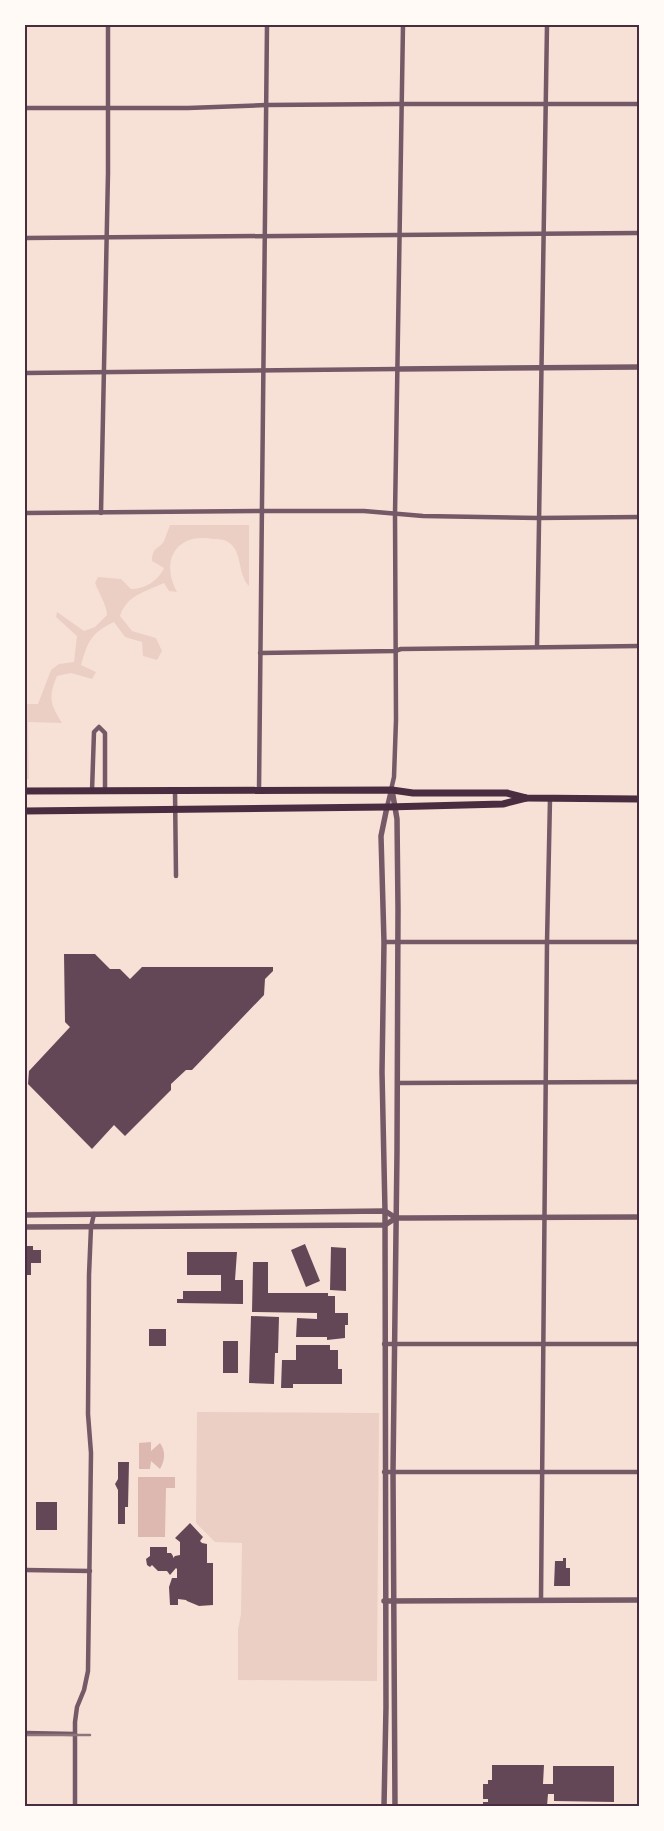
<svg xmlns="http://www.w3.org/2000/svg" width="664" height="1831" font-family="'DejaVu Sans',sans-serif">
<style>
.green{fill:#ebcfc5}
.water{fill:#dcb8b0}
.building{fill:#644757}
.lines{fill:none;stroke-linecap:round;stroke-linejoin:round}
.minor{stroke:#755966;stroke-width:4.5}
.tertiary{stroke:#755966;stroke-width:5.5}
.primary{stroke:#4a2c40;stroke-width:7}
.rail{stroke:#8f747c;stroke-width:2.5}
.neatline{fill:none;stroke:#4a2c40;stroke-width:2}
</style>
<rect width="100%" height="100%" fill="#f7e1d7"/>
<!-- green -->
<g class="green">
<path d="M170,525H249V586C237,574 243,551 228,542C224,539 217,539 213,539C176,532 160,561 177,592L169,591L164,583C145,592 127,595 120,616L132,631L156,638L162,651L157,660L143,656L142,642L125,637L114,622C91,633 88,641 81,665L96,672L92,679L71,673L57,676C48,697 50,704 62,723L28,722L29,779H25V704H38L51,670L59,664L74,662L77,636L56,617L57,612L84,631L95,627L107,615C107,606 99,593 95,583L98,577L121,579L131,589C145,589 158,581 164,568L152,561C153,545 158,551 164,541C166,536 168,530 170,525Z"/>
<path d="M197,1412L379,1413L377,1681L238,1680V1629L241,1614L242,1543L215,1542L196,1523Z"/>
</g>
<!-- water -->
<g class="water">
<path d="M151,1442V1451L160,1443C166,1452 165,1460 160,1469L151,1461L150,1469H139V1443Z"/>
<path d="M138,1477H175V1488H166L165,1537H138Z"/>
</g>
<!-- building -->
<g class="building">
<path d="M64,954H95L110,969H120L130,979L142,967H273V971L265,979L264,995L192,1070H186L171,1084V1090L125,1136L114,1125L92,1149L28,1084L29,1071L70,1027L65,1022Z"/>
<path d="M305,1244L320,1281L306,1287L291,1250Z"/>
<path d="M25,1246H33V1250H41V1263H31V1275H25Z"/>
<path d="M331,1247L346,1248V1291L330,1290Z"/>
<path d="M187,1252H237L235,1280H243V1304L177,1303V1299H183V1291H221V1275H187Z"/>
<path d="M253,1262H268V1293H328V1296H335V1313H348V1325H345V1338L327,1340V1337H296L297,1318L317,1319V1313L252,1312Z"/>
<path d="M251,1316L279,1317L278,1353H275L274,1384L249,1383Z"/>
<rect x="149" y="1329" width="17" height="17"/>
<rect x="223" y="1341" width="15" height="32"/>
<path d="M296,1345H330V1350H338V1369H342V1384H293V1388H281L282,1360H296Z"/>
<path d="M118,1462H129L128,1507H125V1524H118V1490L115,1484L118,1479Z"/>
<rect x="36" y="1502" width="21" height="28"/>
<path d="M190,1523L203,1537L200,1541L202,1543L207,1544V1563H213V1605L199,1606L187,1601L186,1600L178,1599V1605H170L169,1587L172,1578H177V1569L176,1568L170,1575L167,1571H158L152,1565L150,1567L147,1565L146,1559L150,1556V1547H167V1553H171L173,1556V1558L175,1556L180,1555V1542L175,1538Z"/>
<path d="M563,1558H566V1568H570V1586H554L555,1561H563Z"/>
<path d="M492,1765H544L543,1784H553V1766H614V1802L554,1801V1794H548L547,1806H483V1802H488V1799H483V1784H488V1780H492Z"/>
</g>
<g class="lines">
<!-- minor -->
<g class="minor">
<path d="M25,108H188L266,105L400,104H639"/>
<path d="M25,238L639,233"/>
<path d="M25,373L398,369"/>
<path d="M25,513L262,511H364L423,516L538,518L639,517"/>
<path d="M101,513L108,173V25"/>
<path d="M537,647L547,25"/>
<path d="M260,653L395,651L401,649L639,646"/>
<path d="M259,790L267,25"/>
<path d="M92,791L94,732L99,727L105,733V791"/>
<path d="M175,791L176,876"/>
<path d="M387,807L394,777L396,720L395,514L403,25"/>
<path d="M384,942H639"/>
<path d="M398,1083L639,1082"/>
<path d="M384,1344H639"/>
<path d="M384,1472H639"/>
<path d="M25,1570L90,1571"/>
<path d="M541,1600L547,942L550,799"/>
<path d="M25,1733L75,1734"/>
<path d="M75,1806V1722L77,1707L84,1690L88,1671L91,1453L88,1414L89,1275L91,1227L94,1214"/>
</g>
<!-- tertiary -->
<g class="tertiary">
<path d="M398,369L639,367"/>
<path d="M392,790L397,819L398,909L397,1152L393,1472L395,1806"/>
<path d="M25,1215L385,1211L396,1218H408L639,1217"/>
<path d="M25,1227L385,1225L396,1218"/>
<path d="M384,1601L639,1600"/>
<path d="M384,1806L386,1707L385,1211L382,1072L384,942L381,836L387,807"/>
</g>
<!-- primary -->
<g class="primary">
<path d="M25,791L392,790L413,793H507L526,798L639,799"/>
<path d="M25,811L387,807L503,804L526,798"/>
</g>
<!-- rail -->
<path class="rail" d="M25,1735H90"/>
</g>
<!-- border -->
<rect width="664" height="1831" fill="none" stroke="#fffaf5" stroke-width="52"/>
<rect x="26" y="26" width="612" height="1779" class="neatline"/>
</svg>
